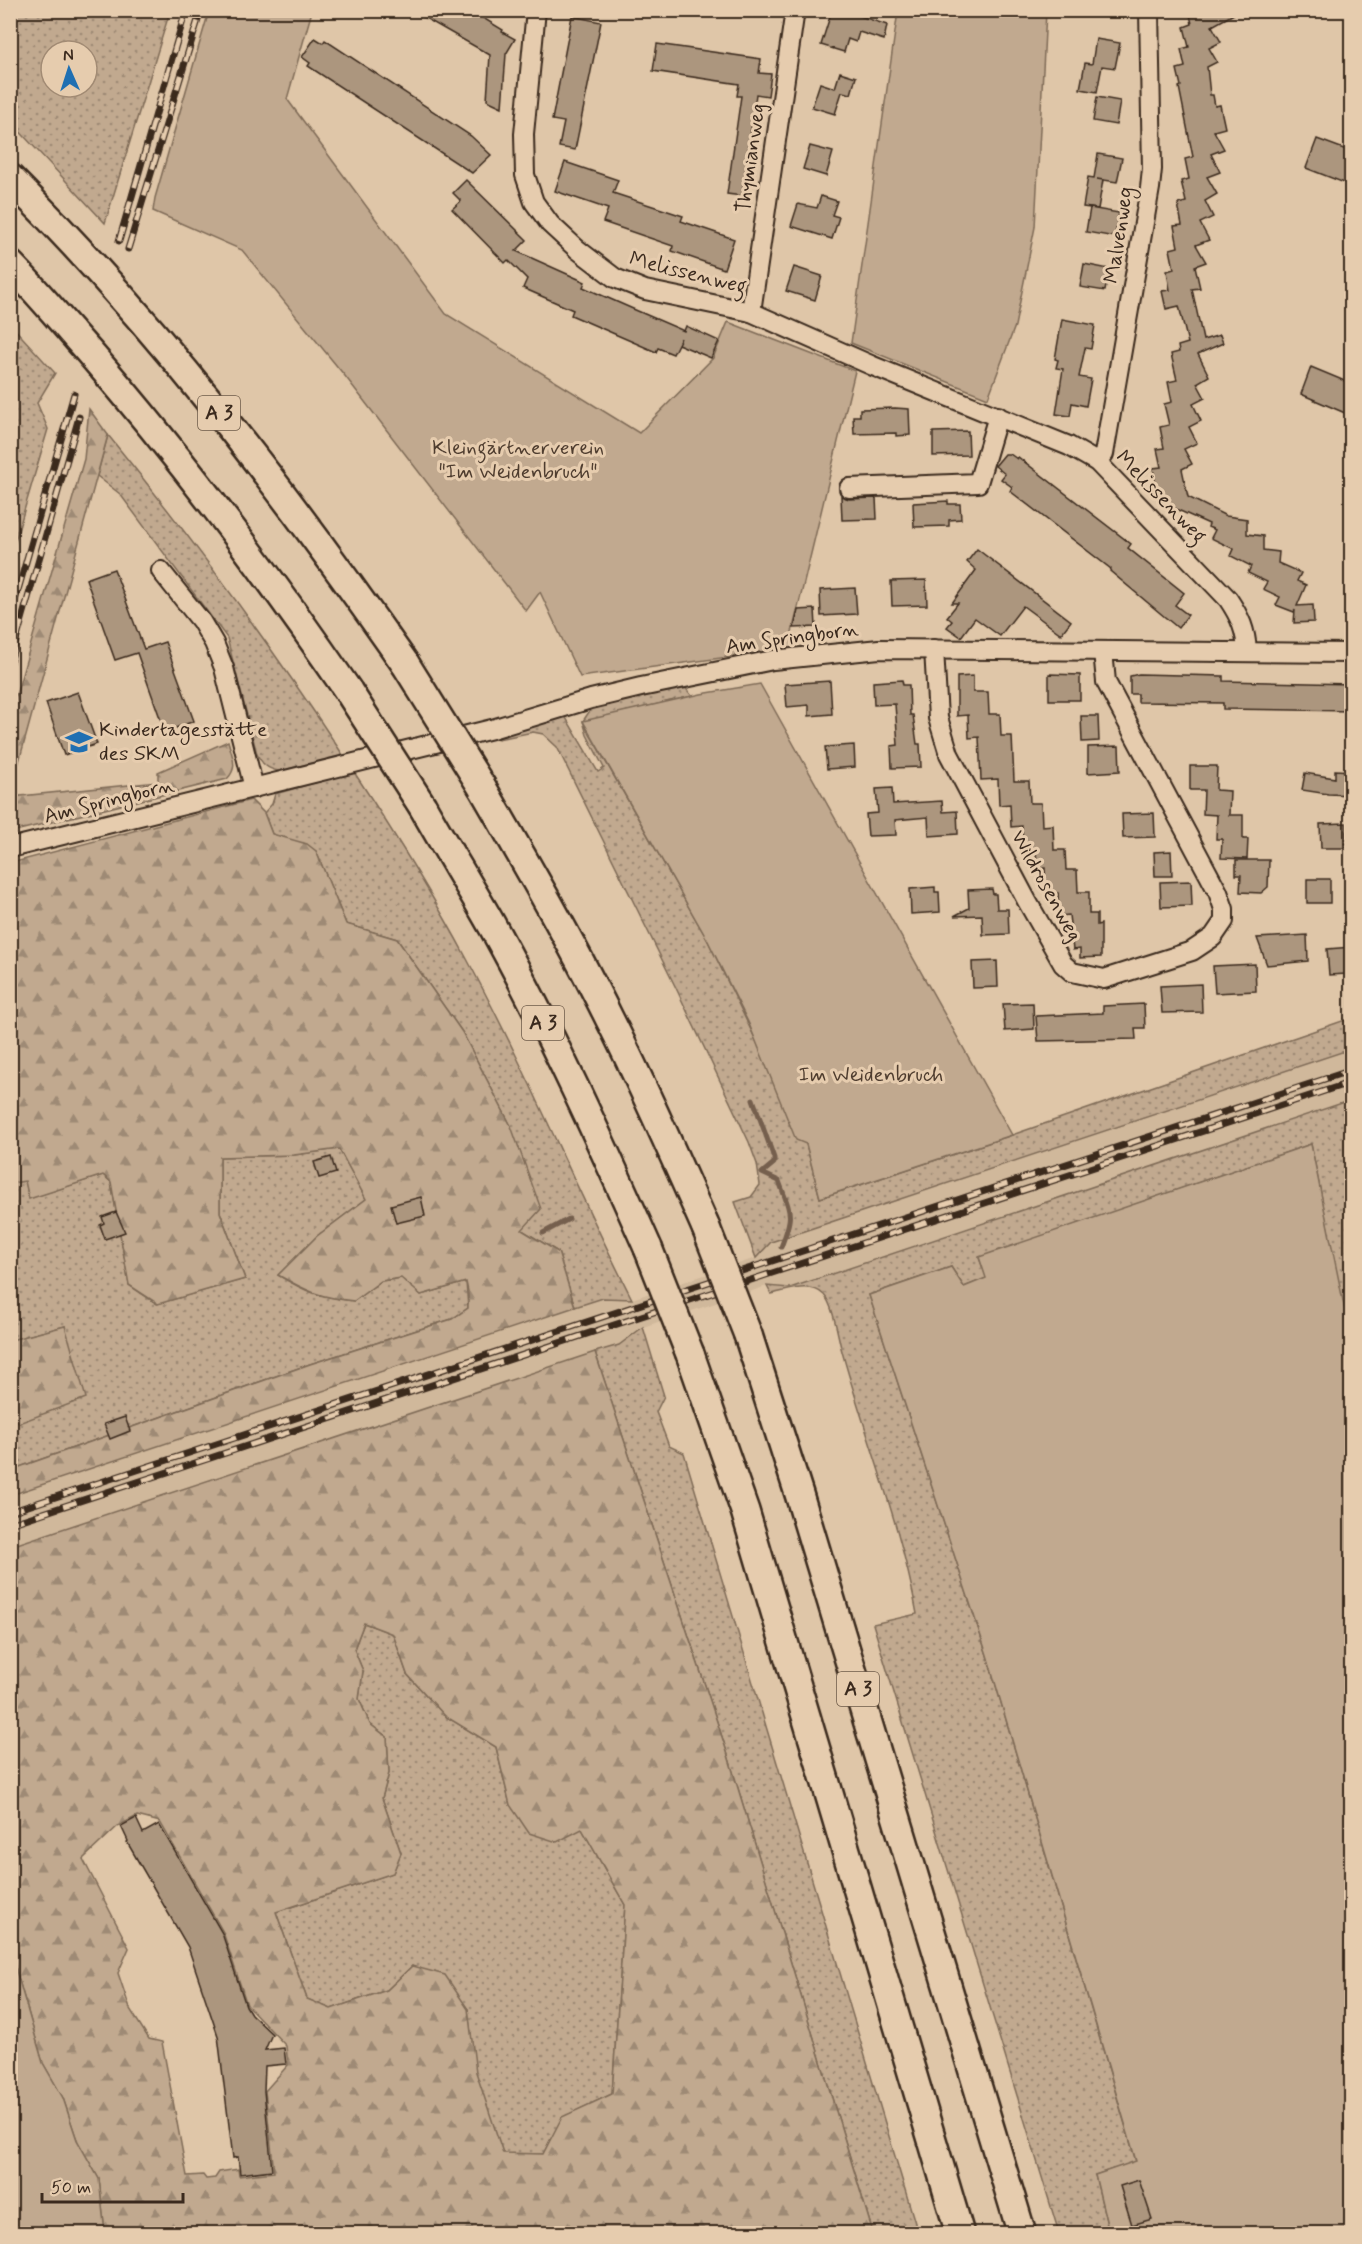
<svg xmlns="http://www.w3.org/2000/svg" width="1362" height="2244" font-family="Mynerve,sans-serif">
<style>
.built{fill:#d0b89b}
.grass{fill:url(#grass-dots);stroke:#7e6a56;stroke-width:1.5;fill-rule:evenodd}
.forest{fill:url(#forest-firs);stroke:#7e6a56;stroke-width:1.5;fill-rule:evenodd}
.green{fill:#c1a98f;stroke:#7e6a56;stroke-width:1.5}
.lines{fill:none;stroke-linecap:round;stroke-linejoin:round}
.stream{stroke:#745f4e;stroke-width:5}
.building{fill:#ac967e;stroke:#3b2a1e;stroke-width:1.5}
.minor-casing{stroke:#3b2a1e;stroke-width:22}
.highway-casing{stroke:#3b2a1e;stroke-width:32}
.minor{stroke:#e6ccae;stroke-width:18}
.highway{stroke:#e6ccae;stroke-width:27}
.rail-casing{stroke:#3b2a1e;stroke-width:7}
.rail{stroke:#e6ccae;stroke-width:4.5;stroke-dasharray:14;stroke-linecap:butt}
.highway-bridge-casing{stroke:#3b2a1e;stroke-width:32;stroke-linecap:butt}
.highway-bridge{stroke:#e6ccae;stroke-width:27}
.labels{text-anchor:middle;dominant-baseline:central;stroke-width:6;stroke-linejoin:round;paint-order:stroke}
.shield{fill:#e6ccae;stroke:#6e5b49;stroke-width:1.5}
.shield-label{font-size:20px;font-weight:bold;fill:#3b2a1e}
.street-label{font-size:21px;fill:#3b2a1e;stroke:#e6ccae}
.park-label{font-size:21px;fill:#4f3d2f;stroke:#e6ccae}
.poi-label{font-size:21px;fill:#3b2a1e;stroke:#e6ccae;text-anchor:start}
</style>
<defs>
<pattern id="grass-dots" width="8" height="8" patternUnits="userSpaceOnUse" patternTransform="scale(1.5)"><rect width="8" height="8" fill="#c1a98f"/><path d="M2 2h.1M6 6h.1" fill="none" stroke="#9e8a74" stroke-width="1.8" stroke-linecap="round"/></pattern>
<pattern id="forest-firs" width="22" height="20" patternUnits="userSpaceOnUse" patternTransform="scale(1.5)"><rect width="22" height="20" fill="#c1a98f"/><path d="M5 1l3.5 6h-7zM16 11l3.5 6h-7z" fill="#9e8a74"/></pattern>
</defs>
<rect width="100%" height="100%" fill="#dfc6a8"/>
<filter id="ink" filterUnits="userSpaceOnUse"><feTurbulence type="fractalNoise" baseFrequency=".0167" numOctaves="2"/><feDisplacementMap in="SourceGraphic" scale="12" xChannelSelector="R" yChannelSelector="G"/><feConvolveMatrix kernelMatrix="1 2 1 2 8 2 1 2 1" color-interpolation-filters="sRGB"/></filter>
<g filter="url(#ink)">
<!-- built -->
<path class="built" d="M1351,1049V1100L790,1288L767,1286L643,1327L619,1345L11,1546L10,1495L603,1298L632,1299L756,1258L771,1242Z"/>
<!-- grass -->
<g class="grass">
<path d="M10,11H170L105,223L11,122ZM51,51H87V87H51Z"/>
<path d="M11,325L55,373L37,403L48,429L11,555Z"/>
<path d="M108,435C192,538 270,644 343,755L279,771C267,769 262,764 257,754L227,638L120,494L97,476Z"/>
<path d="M684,686L692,696L583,722L708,941L806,1144L820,1198L1012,1135L1351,1018V1049L771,1242L756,1258L735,1202L751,1197L760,1185L757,1164L749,1142L676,988L557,747L543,734L533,732L498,739L495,734L565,716L598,772L604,768L587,735L583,721L591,709Z"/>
<path d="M354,772C394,833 433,895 467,959C527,1070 575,1187 632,1299L603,1298L575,1307L558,1252L522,1230L511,1126L462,1032L397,939L346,924L316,851L272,834L264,813L272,804L275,794Z"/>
<path d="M1351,1100V1345L1311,1144L979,1258L987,1278L964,1287L951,1267L869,1295L987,1655L1136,2162L1095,2175L1109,2233H1059L873,1624L917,1614C901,1526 867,1441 843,1355C838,1339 834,1306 824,1295C811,1281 787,1291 771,1294L767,1286L790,1288Z"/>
<path d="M339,1149L366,1199L317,1236L278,1275C308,1293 319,1297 354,1301L381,1281L402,1278L421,1295L466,1282L468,1308L452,1319L310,1364L11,1470L10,1415L20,1423L65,1326L11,1340V1183L25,1181L30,1198L103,1175L111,1182L129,1285L157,1304L245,1279L220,1212V1157L294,1155Z"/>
<path d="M643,1327L664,1396L656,1412L669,1446L684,1453L918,2233H873L727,1752L595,1352L619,1345Z"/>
<path d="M364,1623L393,1634L407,1674L445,1716L496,1747L510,1805L582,1829L625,1905L612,2094L563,2117L543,2154H503L475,2072L468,2009L412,1966L387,1990L331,2009L307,1999L276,1912L393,1873L401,1853L382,1798L389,1773L387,1737L370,1724L359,1699L363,1671L354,1649Z"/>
</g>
<!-- forest -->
<g class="forest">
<path d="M89,409L108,435L11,791V713L84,459Z"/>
<path d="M228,741C232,756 239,767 227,779L11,832V797L158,782V772Z"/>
<path d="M251,800L264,813L272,834L307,844L316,851L346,924L397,939L462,1032L511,1126L541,1209L522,1230L558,1252L575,1307L11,1495V1470L310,1364L452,1319L468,1308V1291L466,1282L421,1295L401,1278L381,1281L354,1301C320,1297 308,1292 278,1275L317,1236L366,1199L339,1149L294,1155L220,1157V1212L245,1279L158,1304L129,1285L111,1182L103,1175L29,1199L25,1181L11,1183V863Z"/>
<path d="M65,1326L86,1398L19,1423L11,1415V1340Z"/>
<path d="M595,1352L727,1752L873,2233H105L99,2179L77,2140L63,2098L43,2063L11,1953V1546ZM364,1623L393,1634L407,1674L445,1716L496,1747L510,1805L529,1833L557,1842L582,1829L625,1905L612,2094L562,2117L543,2154L503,2153L476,2072L468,2009L445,1975L412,1966L387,1990L331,2009L307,1999L276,1912L393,1873L401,1853L382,1798L389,1773L387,1737L370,1724L359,1699L363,1671L354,1649ZM137,1816L160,1822L223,1932L247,2005L286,2046L288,2065L265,2091L274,2172L239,2176L238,2169L219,2172L215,2178L206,2179L203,2175L187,2176L162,2042L149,2039L130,2009L118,1973L129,1948L83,1859L118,1826Z"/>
</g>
<!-- green -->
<g class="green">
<path d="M209,11H312L287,99L446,314L639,433L713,358L728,322L855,371L788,649L580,677L540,592L526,611L345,376L242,250L153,211L155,198Z"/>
<path d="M898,11H1046L1035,227L1015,326L988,398L851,343Z"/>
<path d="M760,684L1012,1135L820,1198L806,1144L796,1140L749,1024L708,941L583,721L701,694Z"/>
<path d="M1311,1144L1352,1345L1351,2232L1109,2233L1095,2175L1136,2161L987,1655L869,1295L951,1267L964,1287L986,1278L979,1257Z"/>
<path d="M11,1953L43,2063L63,2098L77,2140L99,2179L105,2233H11Z"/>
</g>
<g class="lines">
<!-- stream -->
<g class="stream">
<path d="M753,1099L774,1158V1163L762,1173L779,1181C791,1214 794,1213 781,1247"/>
<path d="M543,1233L569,1219"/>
</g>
</g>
<!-- building -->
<g class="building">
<path d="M411,10H470L503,30L502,32L515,39L506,54L502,107L487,100L490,55Z"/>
<path d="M832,10H842L887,25L884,40L859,32L856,42L848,39L844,52L821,45Z"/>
<path d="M1189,10H1241L1212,26L1221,42L1209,48L1217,62L1207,67L1210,95H1213L1215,106L1220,105L1225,128L1214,131L1224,149L1211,154L1220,172L1207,177L1217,194L1205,201L1213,217L1200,223L1209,240L1196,245L1206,262L1195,266L1200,288L1192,289L1203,340L1220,335L1223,343L1198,354L1209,376L1197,383L1205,398L1193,404L1201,421L1189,427L1197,443L1184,449L1192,464L1182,469L1188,497L1226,516L1247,519V534L1263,536V550L1279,552L1278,563L1301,573L1297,581L1306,585L1297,606L1313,605L1314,622L1294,623L1295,610L1294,612L1276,605L1280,597L1263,589L1267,582L1248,573L1251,566L1231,556L1234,549L1211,538L1215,530L1208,527L1209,524L1158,501L1153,468L1161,467L1157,449L1164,448L1160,427L1169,425L1164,404L1172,402L1168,382L1177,380L1171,354L1179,352L1178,346L1188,343L1179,306L1166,309L1162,291L1170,290L1167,271L1174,269L1170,249L1178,247L1174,226L1182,225L1178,204L1186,202L1181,181L1189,179L1185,159L1193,157L1179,87L1181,86L1177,69L1185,67L1181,49L1189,47L1184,27L1192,24Z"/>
<path d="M572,16L601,22L575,150L559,147L564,122L552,120Z"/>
<path d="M315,38L323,43L325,40L471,136L491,155L472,173L308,66L310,63L302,57Z"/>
<path d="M1096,39L1120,43L1115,68L1102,66L1097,92L1080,89L1085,63L1092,64Z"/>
<path d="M657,44L761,59L759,73L771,74L768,96L756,94L742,196L727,194L741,96H737L739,84L653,71Z"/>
<path d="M840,72L856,77L851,94L842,92L835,114L812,107L820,83L835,88Z"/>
<path d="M1097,97L1120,101L1116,125L1093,121Z"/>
<path d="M1317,139L1352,152V186L1306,168Z"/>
<path d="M810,146L833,152L826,176L803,169Z"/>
<path d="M1098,154L1122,158L1117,182L1097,179L1103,180L1098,209L1083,207L1088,177L1094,178Z"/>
<path d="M565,162L618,180L613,193L683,216L681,221L734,239L724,269L672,251L673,246L603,222L608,209L555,191Z"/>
<path d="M466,180L527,240L516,251L585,282L583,287L633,309L684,331L686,326L719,341L711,358L678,344L681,338L673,354L658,348L656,352L571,315L573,310L523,288L527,279L508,260L505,263L452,209L461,201L453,193Z"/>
<path d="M821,196L837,201L832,215L839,217L832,239L791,226L798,204L817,208Z"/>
<path d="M1090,208L1119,213L1115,237L1086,232Z"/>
<path d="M1084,264L1109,269L1105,291L1080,287Z"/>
<path d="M794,267L822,276L815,300L786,291Z"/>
<path d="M1062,319L1095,325L1091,349L1085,348L1079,377L1091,379L1086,406L1072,403L1070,416L1056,414L1063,369L1056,368L1058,360L1055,359Z"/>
<path d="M1311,367L1352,384V416L1301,394Z"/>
<path d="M895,408L909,409L910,435L896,436V433L854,434L853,416H860V409Z"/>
<path d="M968,431L969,455L933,456V432Z"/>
<path d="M1005,454H1010L1017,459L1018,457L1131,544L1128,548L1184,593L1175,605L1188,615L1178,628L1110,571L1111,569L1010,491L1012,487L1001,479L1005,474L995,466Z"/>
<path d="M841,496L849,499L876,498L877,519L842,520Z"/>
<path d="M948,501V504H960L961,519L949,520V526L914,527L913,503Z"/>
<path d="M977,549L1071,621L1061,634L1023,606L1000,636L975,618L961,637L947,627L952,621L947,617L958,603H952L976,570L967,562Z"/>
<path d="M114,569L144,649L165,642L194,721L165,732L137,653L115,660L86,579Z"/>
<path d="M926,580L927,605L892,606L891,581Z"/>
<path d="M855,588L857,614L821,616L820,590Z"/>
<path d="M815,609L816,627L794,628L798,610Z"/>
<path d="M1049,674L1080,675V700H1049Z"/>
<path d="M1139,674L1223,676V681L1352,684V711L1223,709V703L1138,702V694H1130V676Z"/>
<path d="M973,676V692H988L989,714H1000L1001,736H1012L1014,781H1029L1030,803H1041L1042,826L1053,825L1054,850H1065L1066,870H1077L1078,892H1089V914H1097V925L1101,924V957L1080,958V949L1073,950L1069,915L1059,916L1058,893H1046L1045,868L1037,869L1036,849H1023L1022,826L1011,827L1010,804L999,805L998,779L981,780L979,737L969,738L968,715L957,716V677Z"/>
<path d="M902,680L903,685H909L910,715H913L917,744H920L921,767L892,768L891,746L898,745L895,704L874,705L873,682Z"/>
<path d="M830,681L832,714L809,716V705L787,707L785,684Z"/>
<path d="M78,692L97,744L64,755L46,703Z"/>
<path d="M1081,716H1098L1099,741L1082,742Z"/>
<path d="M854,745L855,767L827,769L825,747Z"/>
<path d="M1119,746L1120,771L1088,773V747Z"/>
<path d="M1190,766H1217L1216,790L1230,791L1229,815H1243V839H1248L1247,859L1221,858L1222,839H1216L1217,815L1203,814L1204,790H1190Z"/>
<path d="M1335,770L1352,771V795L1328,794L1302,790L1305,773L1335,778Z"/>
<path d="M892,788L893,804L942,801L943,812L957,811L958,834L929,836L928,817L895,820L896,835L868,836L866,814L878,813L876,789Z"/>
<path d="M1154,813L1155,837L1123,838L1122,814Z"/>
<path d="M1346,823V848H1321L1320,824Z"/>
<path d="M1171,851L1172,876H1155L1154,852Z"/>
<path d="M1236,860H1269L1268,887L1261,893L1240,892L1241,875H1236Z"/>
<rect x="1307" y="879" width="23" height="24"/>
<path d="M1191,881L1192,906L1161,907L1160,882Z"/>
<path d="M935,887V892H939L940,912L911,914L910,889Z"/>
<path d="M992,889L993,894H996L997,909H1008L1009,934L983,935L982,915L954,916L969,908L968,890Z"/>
<path d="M1307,935L1308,961L1267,965L1257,938Z"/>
<path d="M1352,947V971L1347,972V974L1329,975L1327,949Z"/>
<path d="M997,961L998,987L973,988L972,962Z"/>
<path d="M1255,964L1256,991L1215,993L1213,966Z"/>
<path d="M1201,984L1202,1012L1162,1013L1160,986Z"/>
<path d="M1033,1003L1034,1029L1005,1031L1003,1004Z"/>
<path d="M1144,1004L1145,1028H1135L1136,1039L1038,1041L1036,1016L1103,1013V1006Z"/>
<path d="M331,1157L336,1173L319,1178L314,1162Z"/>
<path d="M421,1197L425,1216L396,1223L391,1205Z"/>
<path d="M116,1212L125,1232L105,1239L100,1225L104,1223L102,1217Z"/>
<path d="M125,1417L130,1431L110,1439L104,1424Z"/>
<path d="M136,1818L143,1833L159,1824L222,1933L246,2006L251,2014L272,2034L265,2050L284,2048L286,2064L265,2066L264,2091L272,2170L240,2174L238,2157L233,2158L218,2036L188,1947L127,1842L128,1841L121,1826Z"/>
<path d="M1139,2180L1152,2219L1132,2225L1120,2186Z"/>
</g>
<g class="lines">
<defs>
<g id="minor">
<path d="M536,10L524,134L525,175L534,202L550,224L577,249L615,278L645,290L751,312L873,366L1069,446L1097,462L1228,599C1240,617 1246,630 1247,652"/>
<path d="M751,312L795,10"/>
<path d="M1097,462L1104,454L1150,188L1152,169L1149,10"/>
<path d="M849,488L978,483L998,416"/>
<path d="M161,571L201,621L214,643L224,668L254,788"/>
<path d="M934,649L938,718L949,754L1027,901L1063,964L1072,972L1104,979L1192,951L1213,937L1224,921V909L1218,892L1106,682L1103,651"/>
<path d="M10,848L492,729L591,699L641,687L773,660L879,649L1352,653"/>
</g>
<g id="highway">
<path d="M10,178C159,327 286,493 406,665"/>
<path d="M10,264C38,292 63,323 89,352C183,460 268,574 349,692"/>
<path d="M482,787C526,863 570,939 609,1018C644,1087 675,1158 706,1228"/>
<path d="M423,807C446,848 471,888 494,929C551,1032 600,1140 648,1248"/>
<path d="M748,1335L799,1494L1022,2234"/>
<path d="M690,1354L745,1511L960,2234"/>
</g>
</defs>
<!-- minor casing -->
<use href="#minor" class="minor-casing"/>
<!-- highway casing -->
<use href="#highway" class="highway-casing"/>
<!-- minor -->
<use href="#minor" class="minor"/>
<!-- highway -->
<use href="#highway" class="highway"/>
<defs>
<g id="rail">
<path d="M119,241L186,10"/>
<path d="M128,249L201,10"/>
<path d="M10,618L74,394"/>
<path d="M10,662L79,417"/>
<path d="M10,1512L1352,1070"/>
<path d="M10,1524L1352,1082"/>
</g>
</defs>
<!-- rail casing -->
<use href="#rail" class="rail-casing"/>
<!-- rail -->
<use href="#rail" class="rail"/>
<defs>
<g id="highway-bridge">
<path d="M406,665L482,787"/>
<path d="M349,692L423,807"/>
<path d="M706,1228L748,1335"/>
<path d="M648,1248L690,1354"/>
</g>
</defs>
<!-- highway-bridge casing -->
<use href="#highway-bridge" class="highway-bridge-casing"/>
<!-- highway-bridge -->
<use href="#highway-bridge" class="highway-bridge"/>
</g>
</g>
<!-- icons -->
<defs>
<symbol id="school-bare" viewBox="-9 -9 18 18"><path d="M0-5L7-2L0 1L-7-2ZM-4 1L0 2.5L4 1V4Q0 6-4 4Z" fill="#1f6fb2" stroke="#e6ccae" stroke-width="2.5" paint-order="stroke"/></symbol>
</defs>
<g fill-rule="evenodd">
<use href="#school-bare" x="60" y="723" width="38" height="38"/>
</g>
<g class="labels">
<!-- shield labels -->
<g class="shield">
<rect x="198" y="396" width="42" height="34" rx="4.5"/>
<rect x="522" y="1006" width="42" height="34" rx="4.5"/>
<rect x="837" y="1672" width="42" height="34" rx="4.5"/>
</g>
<g class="shield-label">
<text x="219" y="413">A 3</text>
<text x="543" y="1023">A 3</text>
<text x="858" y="1689">A 3</text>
</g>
<!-- street labels -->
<g class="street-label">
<text transform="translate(751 158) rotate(-82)">Thymianweg</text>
<text transform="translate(1119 235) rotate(-81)">Malvenweg</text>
<text transform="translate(688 273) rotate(14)">Melissenweg</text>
<text transform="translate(1161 497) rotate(46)">Melissenweg</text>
<text transform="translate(792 638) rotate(-8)">Am Springborn</text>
<text transform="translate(109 801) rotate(-14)">Am Springborn</text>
<text transform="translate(1046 886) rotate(61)">Wildrosenweg</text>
</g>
<!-- park labels -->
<g class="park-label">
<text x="518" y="448">Kleingärtnerverein<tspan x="518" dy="24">"Im Weidenbruch"</tspan></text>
<text x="871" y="1075">Im Weidenbruch</text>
</g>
<!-- poi labels -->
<g class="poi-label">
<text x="99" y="730">Kindertagesstätte<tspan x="99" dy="24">des SKM</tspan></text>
</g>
</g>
<!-- margin -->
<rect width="1362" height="2244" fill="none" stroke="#e6ccae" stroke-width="36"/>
<rect x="18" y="18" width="1326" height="2208" fill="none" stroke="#3b2a1e" stroke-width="2" filter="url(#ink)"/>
<!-- north arrow -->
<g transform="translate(69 69) rotate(357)"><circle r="28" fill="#e6ccae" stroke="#a28b74" stroke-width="1.5"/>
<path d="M0-4.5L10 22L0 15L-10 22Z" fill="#1f6fb2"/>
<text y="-9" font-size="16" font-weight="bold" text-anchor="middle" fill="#3b2a1e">N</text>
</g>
<!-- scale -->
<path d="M42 2193v9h141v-9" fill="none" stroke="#3b2a1e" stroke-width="3"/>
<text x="51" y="2193" font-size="18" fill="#3b2a1e" stroke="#e6ccae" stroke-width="4.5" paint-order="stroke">50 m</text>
</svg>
